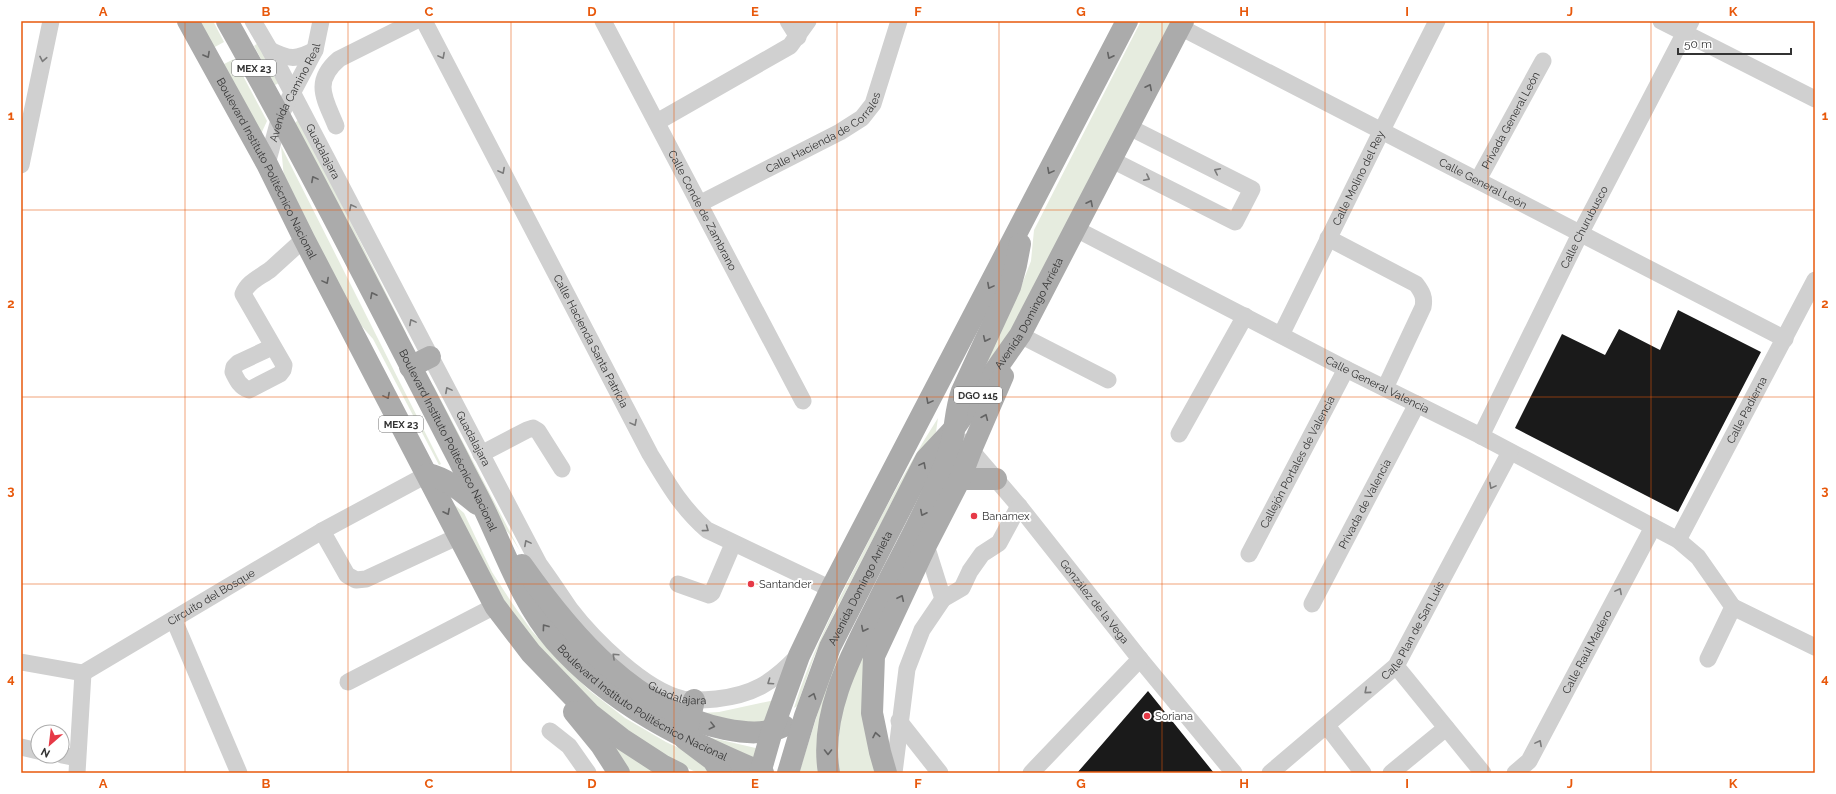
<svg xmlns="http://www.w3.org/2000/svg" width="1836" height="794" font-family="Raleway,sans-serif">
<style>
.green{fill:#e6ecdf}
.building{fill:#1a1a1a}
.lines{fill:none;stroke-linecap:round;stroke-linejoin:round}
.minor{stroke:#d0d0d0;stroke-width:17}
.major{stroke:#ababab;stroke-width:22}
.oneway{stroke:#636363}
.oneway2{stroke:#7a7a7a}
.grid{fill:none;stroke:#e8590c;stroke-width:1;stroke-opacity:0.55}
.poi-dot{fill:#e63946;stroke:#fff;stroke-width:1.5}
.labels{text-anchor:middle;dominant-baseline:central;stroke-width:4;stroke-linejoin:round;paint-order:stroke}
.shield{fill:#fff;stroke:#707070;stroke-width:1}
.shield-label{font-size:10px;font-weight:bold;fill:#333}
.street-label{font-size:11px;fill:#333;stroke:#fff}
.poi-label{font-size:11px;fill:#333;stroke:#fff;text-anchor:start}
.neatline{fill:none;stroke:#e8590c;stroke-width:1.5}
.grid-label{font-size:13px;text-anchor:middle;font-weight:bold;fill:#e8590c}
</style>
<rect width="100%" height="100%" fill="#fff"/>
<!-- green -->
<g class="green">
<path d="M200,21H213L224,42L213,48Z"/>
<path d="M1141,21H1173L1014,328L974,379L1022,284L1031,261L1034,230Z"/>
<path d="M258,43L279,83L275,85L254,46Z"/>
<path d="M234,59L267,121L261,134L222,65Z"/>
<path d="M299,119L406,333L411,352L295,123Z"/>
<path d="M281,146L441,464L439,465L373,339L352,315L284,178Z"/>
<path d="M433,385L520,551L510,535L491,513L435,400Z"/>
<path d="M938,418L936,432L921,453L896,494L827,628L814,657L797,706L794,708C810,656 833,611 857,564C882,514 908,465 938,418Z"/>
<path d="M449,500L464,513L492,572L512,603L532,631L556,658L590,691L625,718L666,742L692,754L712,773H698L672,761L630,735L563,678L516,621L486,569Z"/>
<path d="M914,509L842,655L822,773H799L830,674Z"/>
<path d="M882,623L879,773H839C837,734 840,691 859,656C866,644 874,634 882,623Z"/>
<path d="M775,700L767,726L754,725L702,713L719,712Z"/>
<path d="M695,734L760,749L756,764Z"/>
<path d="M613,746L659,773H631Z"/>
</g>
<!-- building -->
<g class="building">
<path d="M1678,310L1761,352L1678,512L1515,428L1562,334L1605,355L1619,329L1660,350Z"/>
<path d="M1148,691L1214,773H1077L1104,742Z"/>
</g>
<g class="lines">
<!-- minor -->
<g class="minor">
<path id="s1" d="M253,21L270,50L539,564C550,579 560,594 570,609C593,639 645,691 683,699C694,701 705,700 716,699C753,695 772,683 797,657"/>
<path id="s2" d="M424,21L650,454C668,484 681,507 707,530L831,589"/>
<path id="s3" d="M603,21L803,401"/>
<path d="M788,21L798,37"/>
<path d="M1661,21L1815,99"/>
<path id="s4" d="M1180,27L1785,339"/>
<path d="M270,50C290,60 296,60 315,50"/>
<path d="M657,122L790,46L808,21"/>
<path d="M336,126C325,99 312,82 339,59L415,21"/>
<path d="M1112,160L1235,222L1252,189L1129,127"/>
<path id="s5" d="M267,164L280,116L315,50L321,21"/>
<path d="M21,165L51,21"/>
<path id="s6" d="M1478,180L1543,61"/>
<path id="s7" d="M699,204L840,132L862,118L873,104L899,21"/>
<path id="s8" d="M1076,229L1346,369L1481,436L1678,540L1698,557L1733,607L1708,659"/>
<path d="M1328,238L1416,284C1422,292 1425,297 1423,307L1385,388"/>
<path d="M1020,335L1108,380"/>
<path id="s9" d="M1281,335L1382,130L1437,21"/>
<path d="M272,347L238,363L234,367L233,372C237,380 240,387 249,390L280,374L283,370L284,365L243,294C248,281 261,277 271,269C282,259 293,249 304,239"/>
<path d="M1179,434L1245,316"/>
<path id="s10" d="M1481,436L1580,234L1691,21"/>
<path id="s11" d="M964,442L1019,506L1140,659L1234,773"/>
<path d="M481,454L527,430L533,428L538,431L562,469"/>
<path d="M322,531L347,575L356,580L366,579L459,536"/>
<path id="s12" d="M1678,540L1815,280"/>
<path d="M926,545L943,599"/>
<path id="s13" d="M1249,554L1346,369"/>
<path d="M678,584L709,595L712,593L733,544"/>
<path id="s14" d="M1312,604L1417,404"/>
<path d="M1733,607L1815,647"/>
<path d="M174,620L239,773"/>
<path d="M21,662L83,673"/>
<path d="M1396,666L1483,773"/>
<path id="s15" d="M83,673L322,531L428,474"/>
<path d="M348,682L495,606"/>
<path d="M899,721L940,773"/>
<path d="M1327,726L1363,773"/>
<path d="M550,731L569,746L588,773"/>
<path d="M21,747L38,751"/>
<path d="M62,755L77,758"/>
<path d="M77,773L83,673"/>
<path d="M894,773L907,669L922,630L943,599L962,588L970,571L982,554L999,543L1019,506"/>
<path d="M1031,773L1140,659"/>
<path id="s16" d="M1270,773L1396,666L1510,452"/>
<path d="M1391,773L1446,728"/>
<path id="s17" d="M1515,773L1529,761L1653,527"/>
</g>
<!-- major -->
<g class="major">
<path id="s18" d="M188,21L267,164L304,239L495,606L531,653L590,714L622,739L662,765L678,773"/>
<path id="s19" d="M227,21C308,165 383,313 459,460C468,479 479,497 487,515C507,558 524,605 555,641C612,706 685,740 763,773"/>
<path d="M410,367L430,357"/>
<path d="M428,474C448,479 461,491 477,504"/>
<path d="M947,482L960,479H996"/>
<path d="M522,565C572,636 636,711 725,729C745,733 765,735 784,726"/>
<path d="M694,700L685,739L713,760L721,773"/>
<path d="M574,712L601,745L619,773"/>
<path d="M760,773L772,731L799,656L831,589L1127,21"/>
<path id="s20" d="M788,773L805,716L830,647L926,459L953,430L1020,335L1183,21"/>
<path d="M829,773C819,714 851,655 877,604C896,565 918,527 935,487C941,473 948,459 951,445C956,426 955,411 962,391L1010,287L1016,265L1020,244"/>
<path d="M886,773L880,752L872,713L874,656L926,545L960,479L971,450L1003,376"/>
</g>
</g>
<!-- one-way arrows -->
<defs><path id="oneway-chevron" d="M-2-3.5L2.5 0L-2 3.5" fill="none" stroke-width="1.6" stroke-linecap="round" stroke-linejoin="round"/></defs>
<g class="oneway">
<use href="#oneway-chevron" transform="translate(207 55) rotate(61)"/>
<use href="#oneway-chevron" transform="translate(1110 56) rotate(117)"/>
<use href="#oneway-chevron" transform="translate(1149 87) rotate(-63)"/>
<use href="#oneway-chevron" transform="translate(1050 171) rotate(118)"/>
<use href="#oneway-chevron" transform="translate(314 179) rotate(-118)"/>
<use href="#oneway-chevron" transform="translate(1090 203) rotate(-63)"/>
<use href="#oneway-chevron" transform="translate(326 281) rotate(62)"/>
<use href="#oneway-chevron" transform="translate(990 286) rotate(118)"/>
<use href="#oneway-chevron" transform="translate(373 295) rotate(-117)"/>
<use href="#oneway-chevron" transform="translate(986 339) rotate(115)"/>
<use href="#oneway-chevron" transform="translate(387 396) rotate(62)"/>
<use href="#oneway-chevron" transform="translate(929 401) rotate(118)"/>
<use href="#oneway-chevron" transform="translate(985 417) rotate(-67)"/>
<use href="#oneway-chevron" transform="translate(923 465) rotate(-62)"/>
<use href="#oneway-chevron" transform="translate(447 512) rotate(63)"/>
<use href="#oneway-chevron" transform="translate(923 513) rotate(117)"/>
<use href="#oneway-chevron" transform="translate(901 598) rotate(-65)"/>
<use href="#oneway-chevron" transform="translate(545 627) rotate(-126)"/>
<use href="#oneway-chevron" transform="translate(864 629) rotate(117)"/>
<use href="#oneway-chevron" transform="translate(813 696) rotate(-70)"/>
<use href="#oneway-chevron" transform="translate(712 726) rotate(14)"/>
<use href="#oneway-chevron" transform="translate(876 735) rotate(-101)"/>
<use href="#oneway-chevron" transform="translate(828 752) rotate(90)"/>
</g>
<g class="oneway2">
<use href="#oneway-chevron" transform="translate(442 56) rotate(62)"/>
<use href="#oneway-chevron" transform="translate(43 59) rotate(101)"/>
<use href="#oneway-chevron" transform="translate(502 171) rotate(62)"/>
<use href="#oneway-chevron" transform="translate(1217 171) rotate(-154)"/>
<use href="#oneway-chevron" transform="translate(1147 178) rotate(27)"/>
<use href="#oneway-chevron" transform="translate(352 207) rotate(-118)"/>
<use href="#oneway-chevron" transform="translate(412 322) rotate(-118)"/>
<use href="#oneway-chevron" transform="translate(448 390) rotate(-118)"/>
<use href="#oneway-chevron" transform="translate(634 423) rotate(62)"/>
<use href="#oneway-chevron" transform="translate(1492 486) rotate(118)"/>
<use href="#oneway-chevron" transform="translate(706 529) rotate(36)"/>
<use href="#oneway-chevron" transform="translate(527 543) rotate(-118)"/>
<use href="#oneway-chevron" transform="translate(1619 591) rotate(-62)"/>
<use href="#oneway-chevron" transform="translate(615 656) rotate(-137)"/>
<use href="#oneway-chevron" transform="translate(770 682) rotate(146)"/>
<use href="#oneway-chevron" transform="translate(1367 691) rotate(139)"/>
<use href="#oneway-chevron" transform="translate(1539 743) rotate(-62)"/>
</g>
<!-- grid -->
<path class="grid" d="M185,21V773M348,21V773M511,21V773M674,21V773M837,21V773M999,21V773M1162,21V773M1325,21V773M1488,21V773M1651,21V773M21,210H1815M21,397H1815M21,584H1815"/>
<!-- markers -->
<g class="poi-dot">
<circle cx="974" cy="516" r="4"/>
<circle cx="751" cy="584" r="4"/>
<circle cx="1147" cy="716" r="4"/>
</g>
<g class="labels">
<!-- shield labels -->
<g class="shield">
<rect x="232" y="60" width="44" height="16" rx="3"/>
<rect x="954" y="387" width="48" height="16" rx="3"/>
<rect x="379" y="416" width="44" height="16" rx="3"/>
</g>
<g class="shield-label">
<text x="254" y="68">MEX 23</text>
<text x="978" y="395">DGO 115</text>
<text x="401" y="424">MEX 23</text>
</g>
<!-- street labels -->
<g class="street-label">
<text stroke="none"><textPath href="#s5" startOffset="77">Avenida Camino Real</textPath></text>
<text stroke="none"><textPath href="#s6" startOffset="68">Privada General León</textPath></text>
<text stroke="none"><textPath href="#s7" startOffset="145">Calle Hacienda de Corrales</textPath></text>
<text stroke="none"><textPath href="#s1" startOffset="148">Guadalajara</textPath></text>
<text stroke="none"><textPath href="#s18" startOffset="167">Boulevard Instituto Politécnico Nacional</textPath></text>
<text stroke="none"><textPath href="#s9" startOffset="175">Calle Molino del Rey</textPath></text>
<text stroke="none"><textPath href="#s4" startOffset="341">Calle General León</textPath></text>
<text stroke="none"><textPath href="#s3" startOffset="214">Calle Conde de Zambrano</textPath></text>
<text stroke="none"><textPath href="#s10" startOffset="233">Calle Churubusco</textPath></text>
<text stroke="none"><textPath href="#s20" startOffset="523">Avenida Domingo Arrieta</textPath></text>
<text stroke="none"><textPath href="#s2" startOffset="361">Calle Hacienda Santa Patricia</textPath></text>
<text stroke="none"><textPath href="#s8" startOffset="339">Calle General Valencia</textPath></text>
<text stroke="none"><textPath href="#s12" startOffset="147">Calle Padierna</textPath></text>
<text stroke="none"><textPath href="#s1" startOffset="472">Guadalajara</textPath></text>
<text stroke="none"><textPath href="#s19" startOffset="474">Boulevard Instituto Politécnico Nacional</textPath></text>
<text stroke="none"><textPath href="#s13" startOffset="104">Callejón Portales de Valencia</textPath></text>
<text stroke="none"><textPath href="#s14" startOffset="113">Privada de Valencia</textPath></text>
<text stroke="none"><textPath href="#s20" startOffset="199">Avenida Domingo Arrieta</textPath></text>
<text stroke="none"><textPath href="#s15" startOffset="149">Circuito del Bosque</textPath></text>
<text stroke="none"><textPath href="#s11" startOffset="206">González de la Vega</textPath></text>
<text stroke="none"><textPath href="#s16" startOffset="204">Calle Plan de San Luis</textPath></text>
<text stroke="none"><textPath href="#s17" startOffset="142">Calle Raúl Madero</textPath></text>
<text stroke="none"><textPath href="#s1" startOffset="808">Guadalajara</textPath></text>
<text stroke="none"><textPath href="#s19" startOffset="810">Boulevard Instituto Politécnico Nacional</textPath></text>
</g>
<!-- poi labels -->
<g class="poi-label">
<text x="982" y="516">Banamex</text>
<text x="759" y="584">Santander</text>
<text x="1155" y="716">Soriana</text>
</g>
</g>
<!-- border -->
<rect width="1836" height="794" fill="none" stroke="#ffffff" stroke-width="44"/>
<!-- north arrow -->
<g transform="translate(50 744) rotate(208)"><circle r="19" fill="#ffffff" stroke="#adadad"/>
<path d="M0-3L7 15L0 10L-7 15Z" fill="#e63946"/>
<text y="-6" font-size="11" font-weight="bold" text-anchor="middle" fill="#333333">N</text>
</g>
<!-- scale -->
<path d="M1678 48v6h113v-6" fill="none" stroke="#333333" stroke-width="2"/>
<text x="1684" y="48" font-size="12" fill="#333333" stroke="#ffffff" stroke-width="3" paint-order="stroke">50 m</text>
<rect x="22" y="22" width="1792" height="750" class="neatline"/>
<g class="grid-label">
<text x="103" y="16">A</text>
<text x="266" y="16">B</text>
<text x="429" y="16">C</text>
<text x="592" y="16">D</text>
<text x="755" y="16">E</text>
<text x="918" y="16">F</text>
<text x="1081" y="16">G</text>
<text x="1244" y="16">H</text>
<text x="1407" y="16">I</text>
<text x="1570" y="16">J</text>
<text x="1733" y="16">K</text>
<text x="11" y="120">1</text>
<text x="1825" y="120">1</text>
<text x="11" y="308">2</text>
<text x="1825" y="308">2</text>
<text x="11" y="495">3</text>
<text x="1825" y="495">3</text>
<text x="11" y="683">4</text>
<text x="1825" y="683">4</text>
<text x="103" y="788">A</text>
<text x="266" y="788">B</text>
<text x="429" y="788">C</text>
<text x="592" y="788">D</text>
<text x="755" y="788">E</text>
<text x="918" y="788">F</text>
<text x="1081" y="788">G</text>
<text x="1244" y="788">H</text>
<text x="1407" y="788">I</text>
<text x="1570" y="788">J</text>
<text x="1733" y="788">K</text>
</g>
</svg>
